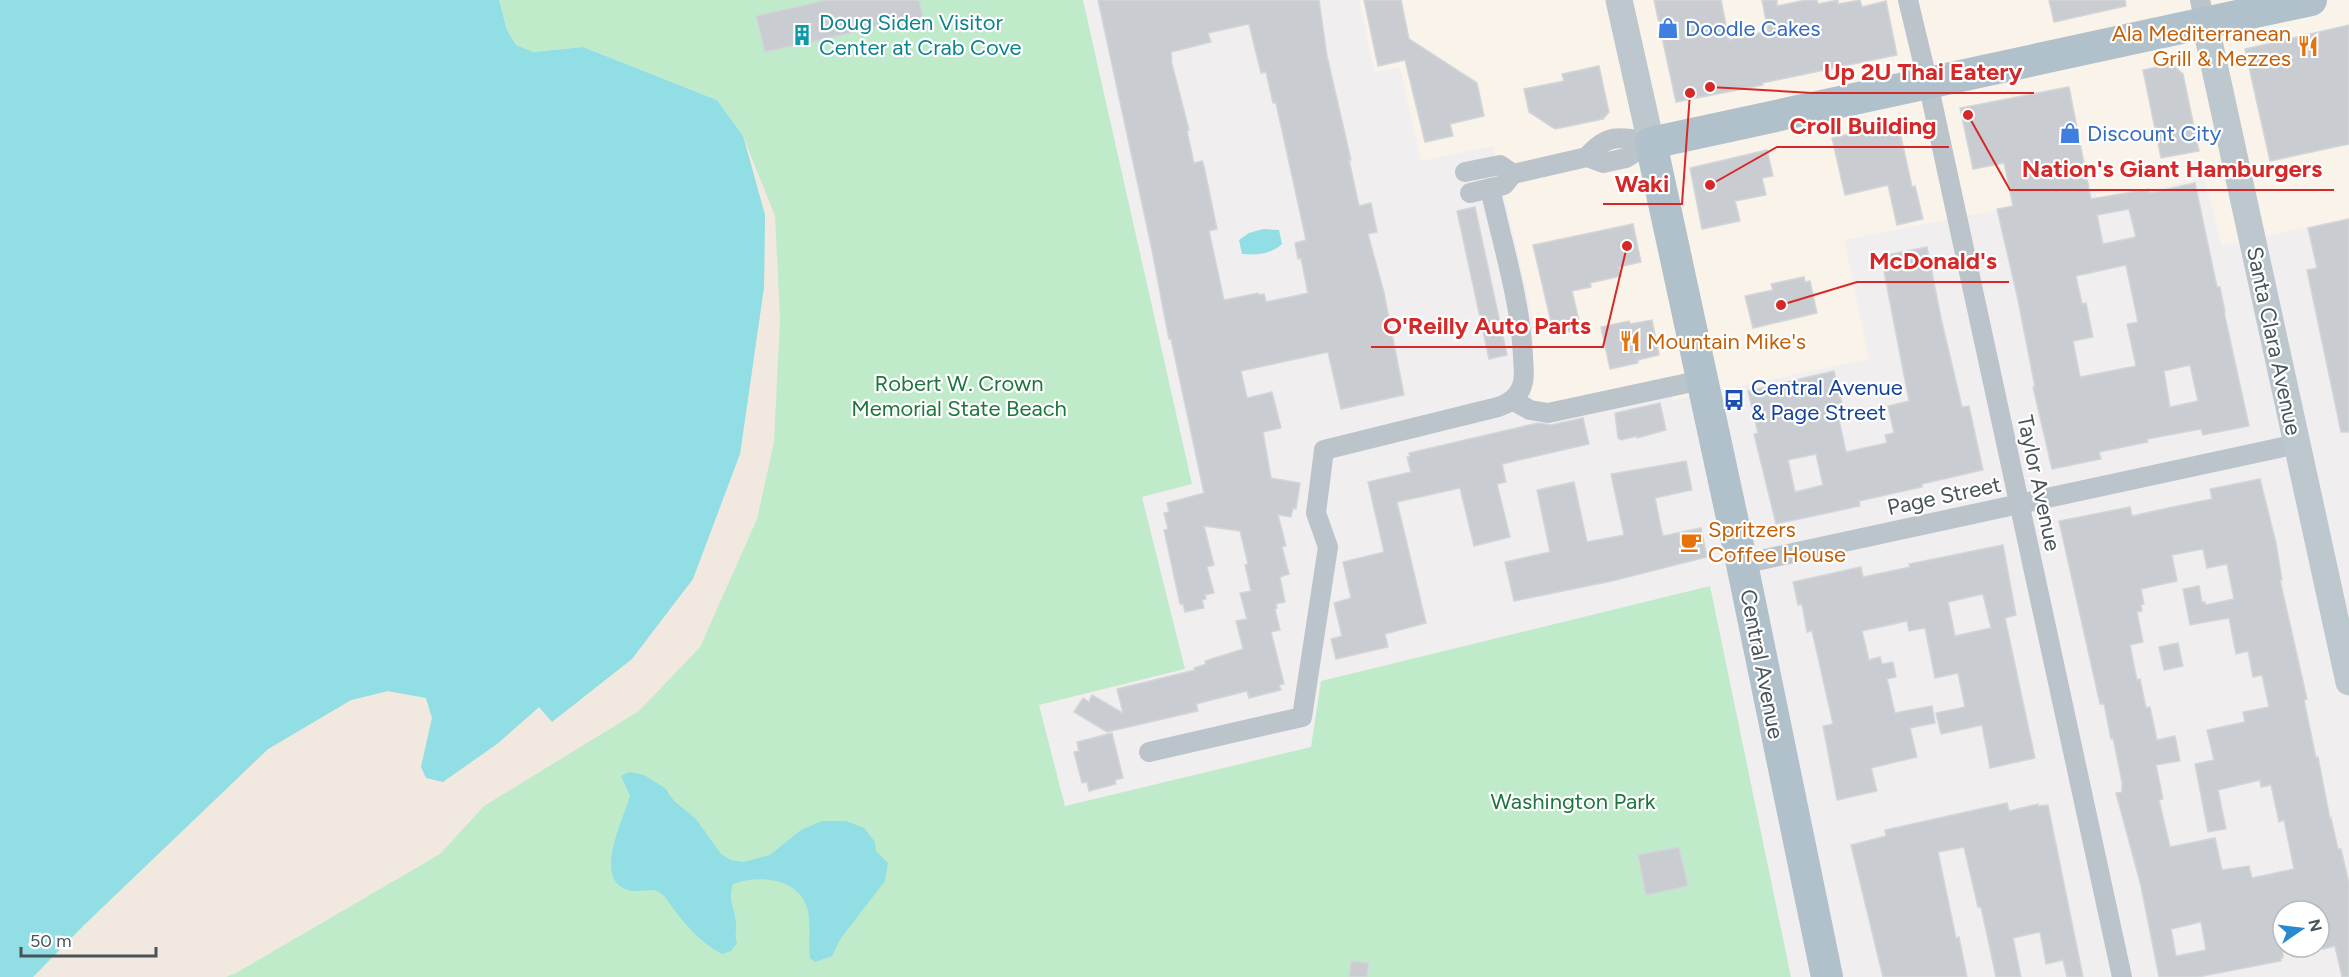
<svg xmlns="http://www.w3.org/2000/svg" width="2349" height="977" font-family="Figtree,sans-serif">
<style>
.commercial{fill:#faf3e9}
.green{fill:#c0ebcb}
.sand{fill:#f1e9e0}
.water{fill:#91dee4}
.building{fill:#c9ccd1;stroke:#d3d6d9;stroke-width:1.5;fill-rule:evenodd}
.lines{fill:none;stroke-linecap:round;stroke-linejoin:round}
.street{stroke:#bbc4ca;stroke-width:20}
.secondary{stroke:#bcc7ce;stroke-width:27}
.primary{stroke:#b0c1cb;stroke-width:32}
.labels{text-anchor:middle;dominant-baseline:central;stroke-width:4.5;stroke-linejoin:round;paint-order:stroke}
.culture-label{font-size:22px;fill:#0d838f;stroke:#fff;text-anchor:start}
.shop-label{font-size:22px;fill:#366cbe;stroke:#fff;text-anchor:start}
.food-label{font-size:22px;fill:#c56008;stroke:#fff;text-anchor:start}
.street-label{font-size:22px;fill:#48545a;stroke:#fff}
.park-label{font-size:22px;fill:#1f753e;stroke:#fff}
.transit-label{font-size:22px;fill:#164399;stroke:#fff;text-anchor:start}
.leader{fill:none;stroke:#d62828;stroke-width:2}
.callout-dot{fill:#d62828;stroke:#fff;stroke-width:2}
.callout-label{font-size:24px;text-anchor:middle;font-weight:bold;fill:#d62828;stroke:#fff;stroke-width:4.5;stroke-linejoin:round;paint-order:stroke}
</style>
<rect width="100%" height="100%" fill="#f1eeef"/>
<!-- commercial -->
<path class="commercial" d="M1359,0H2349V217L2222,246L2205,178L2097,200L2095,190L1844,240L1869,359L1673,400L1667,377L1541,406L1531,403L1533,319L1493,146L1421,161L1400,67L1374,72Z"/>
<!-- green -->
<path class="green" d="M499,0H1083L1192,484L1142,497L1185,669L1039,705L1065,806L1311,747L1321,681L1710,586L1791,977H33L743,136L717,100L583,47L532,52L516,45L507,30Z"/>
<!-- sand -->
<path class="sand" d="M743,136L775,216L780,319L774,442L757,519L700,647L639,711L484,806L440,854L236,973L226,977H33L84,925L268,749L351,700L388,691L426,698L432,718L421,767L497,744L539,707L552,721L740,454L764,287L765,215Z"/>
<!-- water -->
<g class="water">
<path d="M0,0H499L507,30L516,45L533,52L583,47L717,100L743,136L765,215L764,287L740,454L693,579L632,659L552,722L539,707L497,744L443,782L426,778L421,767L432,718L426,698L388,691L351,700L268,749L84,925L33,977H0Z"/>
<path d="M1263,229L1279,230L1282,244C1269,255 1258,255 1242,254L1239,240L1249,233Z"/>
<path d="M629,772L644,775L665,788L674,801L696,819L721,854L731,860L743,862L770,855L801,830L822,821H846L864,828L875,842L876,851L888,863L885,881L841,938L832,956L815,962L810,958C808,943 811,927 808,911C801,878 759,874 733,884C727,901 735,907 736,923C737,931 734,935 737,943L731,951L722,954C703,944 688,928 675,911C671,906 668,900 664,896C654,886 646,892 634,891C589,886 623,821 630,796L621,776Z"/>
</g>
<!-- building -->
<g class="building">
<path d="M827,0H919L923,17L765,52L756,16Z"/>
<path d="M1098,0H1319L1327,56L1351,160H1349L1359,206L1371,203L1377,232L1368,234L1384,293L1404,395L1341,409L1328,352L1241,371L1247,398L1272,392L1281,428L1263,432L1271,478L1300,483L1296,509L1293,508L1291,517L1278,515L1286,546L1282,547L1289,574L1280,577L1285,602L1276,604L1277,608L1275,609L1280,630L1271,632L1284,684L1279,685L1281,690L1249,698L1247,691L1196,704L1198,711L1107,732L1074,712L1083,698L1089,702L1092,695L1123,713L1117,689L1195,670L1194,668L1206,664L1205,661L1243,649L1236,621L1247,619L1240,593L1251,591L1245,565L1248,564L1240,531L1204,526L1214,565L1207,567L1214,593L1205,595L1206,599L1202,600L1204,608L1185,612L1183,604H1180L1164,530L1168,529L1164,513L1169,512L1167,503L1204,493L1171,339H1169L1165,319L1152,250ZM1249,24L1261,73L1266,72L1273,103H1276L1306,240L1295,243L1298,259L1301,258L1308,293L1266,302L1264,294L1259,295L1258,293L1224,300L1209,231L1217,229L1204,166L1202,161L1194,163L1187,131L1189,130L1171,60H1172L1171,52L1211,42L1208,33Z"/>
<path d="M1364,0H1401L1409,39L1477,83L1484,116L1450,124L1453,136L1425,142L1405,60L1378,66Z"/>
<path d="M1654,0H1721L1729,40L1768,31L1762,0H1777V6L1806,0H1817L1818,4L1838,0V4L1860,0L1862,7L1886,1L1897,55L1762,83L1763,85L1676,102Z"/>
<path d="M2049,0H2125L2126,6L2054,22Z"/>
<path d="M2349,25V144L2270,161L2245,49Z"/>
<path d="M2172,64L2183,74L2199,151L2161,158L2143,70Z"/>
<path d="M1599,66L1609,112L1603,119L1555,129L1529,112L1524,89L1564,81L1562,74Z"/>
<path d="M2069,87L2091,199L2149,189L2150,193L2195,183L2217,287H2220L2225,312H2224L2249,426L2203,435L2201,429L2147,439L2148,442L2099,452L2101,459L2052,469L2033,387H2035L2018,300L1997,209L2013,206L2004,163L1973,169L1960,108ZM2129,209L2136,237L2103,244L2097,215ZM2126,265L2138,322L2127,324L2136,366L2080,377L2073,341L2093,337L2086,303L2082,304L2076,276ZM2190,365L2198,401L2170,407L2164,371Z"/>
<path d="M1898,123L1912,187L1915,186L1923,219L1897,225L1888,185L1845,195L1832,138Z"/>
<path d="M1767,150L1773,176L1762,178L1766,195L1735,201L1740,221L1702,229L1690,168Z"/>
<path d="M1475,207L1507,355L1489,359L1457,211Z"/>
<path d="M2349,219V432H2341L2307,270L2317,268L2308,228Z"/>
<path d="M1633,224L1641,262L1619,267L1621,276L1590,283L1591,287L1572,291L1581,329L1554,335L1533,245Z"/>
<path d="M1927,247L1941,318L1962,407L1969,406L1983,470L1922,484V487L1859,501L1860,506L1776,524L1754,434L1758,433L1748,391L1834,371L1842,404L1836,406L1846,452L1887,443L1885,435L1894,433L1888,406L1909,401L1881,256ZM1816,454L1823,485L1795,492L1788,460Z"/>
<path d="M1804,277L1805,282L1810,281L1817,313L1753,328L1745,296L1773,290L1771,284Z"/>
<path d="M1652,320L1659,355L1638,360V363L1610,369L1601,327L1629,321L1630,324Z"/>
<path d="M1660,403L1666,430L1637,438V436L1621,440L1618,438L1615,413Z"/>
<path d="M1583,418L1589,444L1502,464L1506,482L1497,484L1510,537L1474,546L1460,488L1397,502L1426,623L1385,634L1388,647L1336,659L1331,639L1342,636L1334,603L1351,598L1343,562L1384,552L1368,482L1411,472L1407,457H1410L1409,453L1538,423L1551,425Z"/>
<path d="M1686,461L1692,490L1655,498L1661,528L1663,536L1701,528L1707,557L1612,581L1514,601L1505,562L1550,552L1537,490L1574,482L1587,542L1624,535L1611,474Z"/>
<path d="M2260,479L2276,543L2282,580H2280L2307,699L2304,700L2316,758L2318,757L2330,819L2331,818L2338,849H2341L2349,883V977H2342L2335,946L2323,949L2319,928V911H2283V958H2281V961L2198,977H2159L2141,886L2116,793L2122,792V782L2113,738L2111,739L2104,704H2100L2059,521L2130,507L2132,516L2168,508L2212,499L2210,489ZM2203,549L2207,568L2227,564L2234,599L2206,605L2205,602H2202L2199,586L2183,589L2190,625L2229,618L2236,654L2248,651L2253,677L2262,675L2269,707L2243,712L2245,722L2207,730L2214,760L2195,764L2208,832L2226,829L2218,790L2260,780L2261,787L2271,785L2279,822L2284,820L2294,869L2252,878L2249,866L2222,870L2215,838L2170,847L2159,800L2163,799L2156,765L2180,761L2175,736L2157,740L2150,707L2146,708L2140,679L2137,680L2130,645L2143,642L2137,612L2142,611L2141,605L2144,604L2141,589L2177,581L2172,555ZM2201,922L2206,950L2176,956L2171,929Z"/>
<path d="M2003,545L2016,615L2005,618L2035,758L1990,768L1982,725L1941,734L1936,713L1965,707L1958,673L1935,678L1925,628L1909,631L1907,621L1862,631L1869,660L1880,657L1882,664L1893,662L1896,677L1887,679L1895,713L1932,706L1935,723L1910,728L1917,757L1871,768L1877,791L1837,800L1823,726L1833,724L1827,697L1812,631L1807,632L1802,604L1798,605L1793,582L1861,567L1863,577L1910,567L1909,564ZM1983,594L1991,628L1955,636L1948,602Z"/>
<path d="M2178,643L2183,666L2164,670L2159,647Z"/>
<path d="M1112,733L1123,778L1115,780L1116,784L1089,791L1087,782L1082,783L1074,752L1079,751L1077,742Z"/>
<path d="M2007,803L2009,811L2038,804V806L2048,805L2083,977H2067L2063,960L2046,964L2040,932L2013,938L2021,977H1996L1981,907H1978L1964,847L1938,852L1956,938L1959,937L1967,977H1883L1851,845L1886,836L1885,830Z"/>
<path d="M1679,847L1688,886L1646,895L1638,855Z"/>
<path d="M1351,961L1369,963L1367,977H1349Z"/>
</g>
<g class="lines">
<!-- street -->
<g class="street">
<path d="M1908,0L1928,83L2122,977"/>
<path d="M2200,0L2205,23"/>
<path d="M1587,157C1608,132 1622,137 1651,143"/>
<path d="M1465,172L1500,165L1513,174"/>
<path d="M1470,193L1504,185L1513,174L1587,157L1603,163L1626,158L1651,143"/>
<path d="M1512,400L1530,410L1548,413L1702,380"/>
<path d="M1742,564L2297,444"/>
<path d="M1149,752L1302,717L1328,547L1316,513L1324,450L1498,407C1510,403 1520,396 1523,382C1525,374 1523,364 1523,355C1520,299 1502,243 1490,188"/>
</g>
<!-- secondary -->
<g class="secondary">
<path d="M1619,0L1651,143"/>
<path d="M2205,23L2349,682"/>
</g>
<!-- primary -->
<path class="primary" d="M1827,977L1742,564L1651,143L2311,0"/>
</g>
<!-- icons -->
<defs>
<symbol id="shop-bare" viewBox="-9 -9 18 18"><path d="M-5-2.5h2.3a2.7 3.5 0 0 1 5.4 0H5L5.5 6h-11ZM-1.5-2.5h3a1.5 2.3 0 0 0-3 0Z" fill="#3f7fe0" stroke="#fff" stroke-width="2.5" paint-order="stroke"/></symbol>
<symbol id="building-bare" viewBox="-9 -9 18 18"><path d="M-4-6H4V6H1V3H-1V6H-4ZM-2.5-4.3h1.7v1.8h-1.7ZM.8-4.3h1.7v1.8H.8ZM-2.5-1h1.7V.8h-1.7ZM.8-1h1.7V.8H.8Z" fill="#0f9aa8" stroke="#fff" stroke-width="2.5" paint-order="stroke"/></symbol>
<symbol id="restaurant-bare" viewBox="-9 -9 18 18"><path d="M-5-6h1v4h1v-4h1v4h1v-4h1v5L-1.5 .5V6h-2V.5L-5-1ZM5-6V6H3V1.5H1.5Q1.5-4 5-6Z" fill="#e8710a" stroke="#fff" stroke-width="2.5" paint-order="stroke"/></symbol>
<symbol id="bus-bare" viewBox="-9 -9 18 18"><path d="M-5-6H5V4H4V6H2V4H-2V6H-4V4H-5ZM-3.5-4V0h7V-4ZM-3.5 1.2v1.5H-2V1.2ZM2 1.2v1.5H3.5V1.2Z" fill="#1a4fb4" stroke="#fff" stroke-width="2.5" paint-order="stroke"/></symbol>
<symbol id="cafe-bare" viewBox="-9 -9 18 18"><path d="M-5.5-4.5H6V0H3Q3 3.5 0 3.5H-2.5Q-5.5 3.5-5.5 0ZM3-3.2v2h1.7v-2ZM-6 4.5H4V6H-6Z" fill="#e8710a" stroke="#fff" stroke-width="2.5" paint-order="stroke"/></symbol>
</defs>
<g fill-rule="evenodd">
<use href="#shop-bare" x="1653" y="13" width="30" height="30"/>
<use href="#building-bare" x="787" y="20" width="30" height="30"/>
<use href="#restaurant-bare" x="2293" y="31" width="30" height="30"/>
<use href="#shop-bare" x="2055" y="118" width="30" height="30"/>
<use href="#restaurant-bare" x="1615" y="326" width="30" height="30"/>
<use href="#bus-bare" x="1719" y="385" width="30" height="30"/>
<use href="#cafe-bare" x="1676" y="527" width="30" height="30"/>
</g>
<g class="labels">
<!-- culture labels -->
<g class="culture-label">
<text x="819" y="22">Doug Siden Visitor<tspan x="819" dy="25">Center at Crab Cove</tspan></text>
</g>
<!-- shop labels -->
<g class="shop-label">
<text x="1685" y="28">Doodle Cakes</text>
<text x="2087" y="133">Discount City</text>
</g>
<!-- food labels -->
<g class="food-label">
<text x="2291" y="33" text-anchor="end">Ala Mediterranean<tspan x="2291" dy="25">Grill &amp; Mezzes</tspan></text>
<text x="1647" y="341">Mountain Mike's</text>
<text x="1708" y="529">Spritzers<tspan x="1708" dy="25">Coffee House</tspan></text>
</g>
<!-- street labels -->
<g class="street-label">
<text transform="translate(2274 341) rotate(78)">Santa Clara Avenue</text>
<text transform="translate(2039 483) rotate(78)">Taylor Avenue</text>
<text transform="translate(1944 496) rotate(-12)">Page Street</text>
<text transform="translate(1762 664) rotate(79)">Central Avenue</text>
</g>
<!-- park labels -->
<g class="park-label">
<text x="959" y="383">Robert W. Crown<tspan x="959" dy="25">Memorial State Beach</tspan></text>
<text x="1573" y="801">Washington Park</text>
</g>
<!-- transit labels -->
<g class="transit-label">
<text x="1751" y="387">Central Avenue<tspan x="1751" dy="25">&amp; Page Street</tspan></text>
</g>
</g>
<!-- callouts -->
<path class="leader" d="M1710 87L1812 93H2034M1710 185L1777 147H1949M1968 115L2010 190H2334M1690 93L1682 204H1603M1781 305L1857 282H2009M1627 246L1603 347H1371"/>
<g class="callout-dot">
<circle cx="1710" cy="87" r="6"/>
<circle cx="1710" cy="185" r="6"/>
<circle cx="1968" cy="115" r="6"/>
<circle cx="1690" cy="93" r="6"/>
<circle cx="1781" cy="305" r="6"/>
<circle cx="1627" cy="246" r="6"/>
</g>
<g class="callout-label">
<text x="1923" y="80">Up 2U Thai Eatery</text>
<text x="1863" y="134">Croll Building</text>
<text x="2172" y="177">Nation's Giant Hamburgers</text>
<text x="1642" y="192">Waki</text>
<text x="1933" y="269">McDonald's</text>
<text x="1487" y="334">O'Reilly Auto Parts</text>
</g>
<!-- north arrow -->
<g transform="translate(2301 929) rotate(76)"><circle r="28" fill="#ffffff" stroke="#b6bbbd" stroke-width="1.5"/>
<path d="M0-4.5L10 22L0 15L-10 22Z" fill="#2989d0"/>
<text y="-9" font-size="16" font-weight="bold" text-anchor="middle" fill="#48545a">N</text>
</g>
<!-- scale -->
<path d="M21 947v9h135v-9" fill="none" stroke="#48545a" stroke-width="3"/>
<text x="30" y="947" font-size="18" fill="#48545a" stroke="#ffffff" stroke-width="4.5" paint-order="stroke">50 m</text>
</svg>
